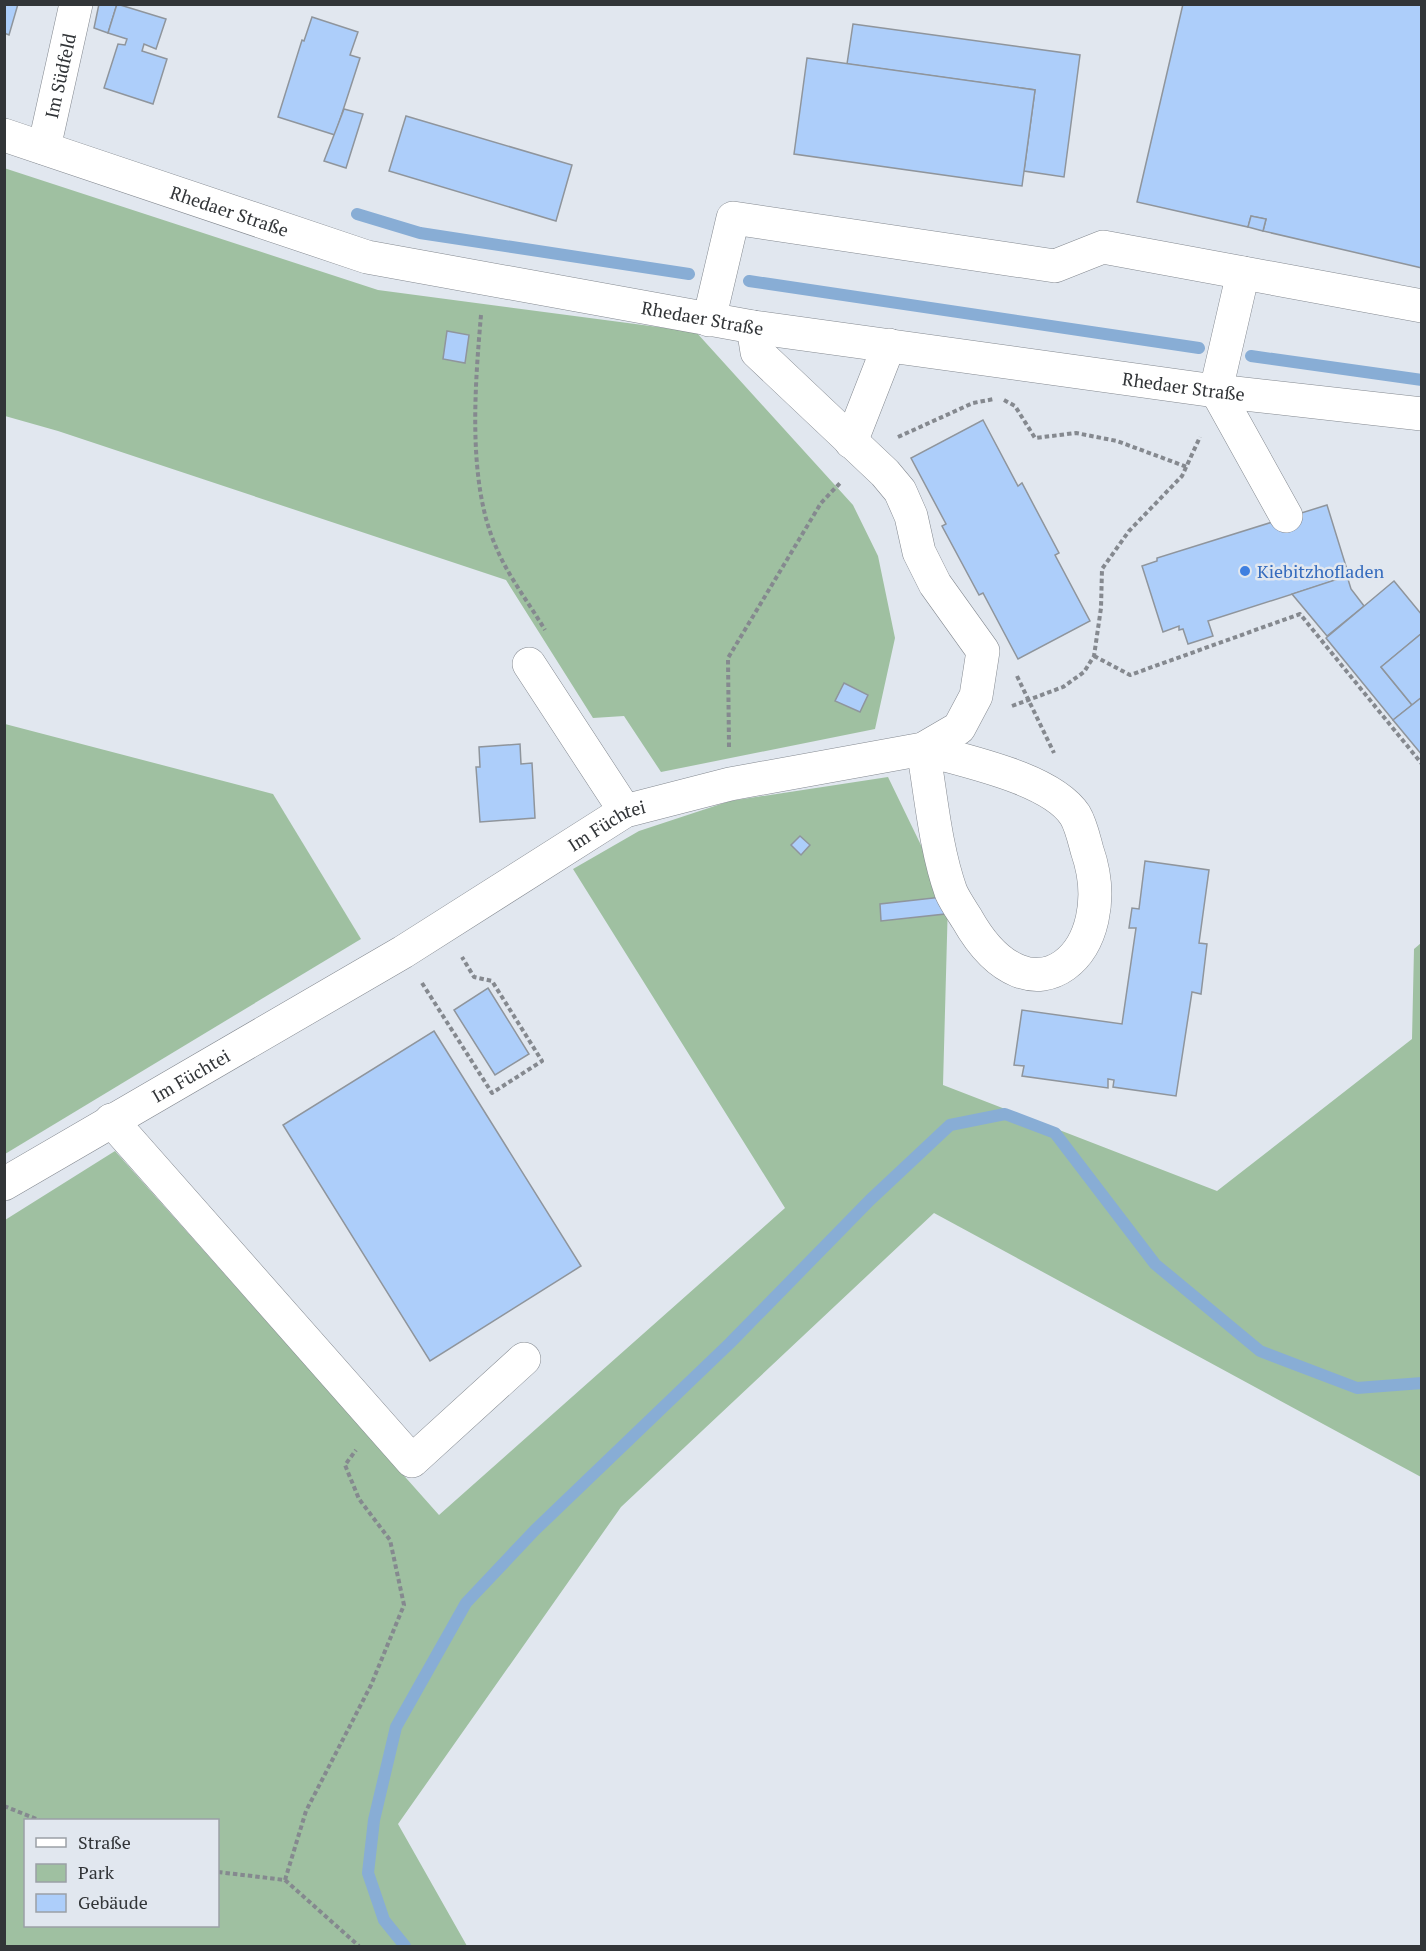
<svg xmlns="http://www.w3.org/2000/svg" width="1426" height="1951" font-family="'PT Serif',serif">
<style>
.green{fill:#9fc0a1;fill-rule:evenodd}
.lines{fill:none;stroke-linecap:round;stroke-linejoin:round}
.stream{stroke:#88add5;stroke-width:12}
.building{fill:#adcefa;stroke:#8f959c;stroke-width:1.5}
.minor-casing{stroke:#848990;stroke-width:34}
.path{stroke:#85898f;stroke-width:4;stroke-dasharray:4.5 3;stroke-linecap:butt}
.minor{stroke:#fff;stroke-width:33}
.shop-dot{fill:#3f7fe0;stroke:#e1e7ef;stroke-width:2}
.labels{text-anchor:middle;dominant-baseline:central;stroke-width:5;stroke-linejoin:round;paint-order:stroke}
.street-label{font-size:18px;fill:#323538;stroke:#e1e7ef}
.shop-label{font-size:18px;fill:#366cbe;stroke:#e1e7ef;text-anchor:start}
</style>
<rect width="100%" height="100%" fill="#e1e7ef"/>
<!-- green -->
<g class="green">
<path d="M4,168L378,290L696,332L853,505L878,556L895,638L875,729L661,772L624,716L593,718L506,580L58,431L5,416Z"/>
<path d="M5,724L273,794L361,939L5,1154Z"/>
<path d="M888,777L948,901L943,1085L1217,1191L1412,1039L1414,949L1421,943V1477L934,1213L621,1507L398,1824L467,1946H5V1220L115,1151L439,1515L785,1208L573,869L639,831L730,801ZM26,1820H218V1926H26Z"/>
</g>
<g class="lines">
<!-- stream -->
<g class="stream">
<path d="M357,214L420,233L689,274"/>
<path d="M749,281L1199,348"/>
<path d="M1251,356L1422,380"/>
<path d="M405,1946L384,1920L368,1873L374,1820L396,1727L466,1603L535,1530L730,1343L870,1200L950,1125L1005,1114L1055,1133L1155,1264L1260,1351L1357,1388L1422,1383"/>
</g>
</g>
<!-- building -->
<g class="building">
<path d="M4,4H18L9,35L4,33Z"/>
<path d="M99,4H117L108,33L94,28Z"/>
<path d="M117,4L166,19L156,49L144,44L142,51L167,59L153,104L104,88L118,44L125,45L127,39L108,33Z"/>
<path d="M1183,4H1422V268L1263,231L1266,219L1251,216L1248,227L1137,202Z"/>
<path d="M312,17L358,32L350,55L360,58L335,135L278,117L302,40L304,41Z"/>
<path d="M853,24L1080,55L1064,177L1024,171L1035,90L847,64Z"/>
<path d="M807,58L1035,90L1022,186L794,154Z"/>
<path d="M344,109L363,114L346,168L324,161Z"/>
<path d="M406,116L572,165L556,221L389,171Z"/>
<path d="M1251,216L1266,219L1263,231L1248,227Z"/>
<path d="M447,331L469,335L465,363L443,359Z"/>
<path d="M983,420L1018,486L1022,483L1059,553L1055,555L1090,621L1018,659L983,593L979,595L942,526L946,524L911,458Z"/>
<path d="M1327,505L1349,576L1208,621L1213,636L1188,644L1183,629L1179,630V626L1163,632L1142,566L1157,561V558Z"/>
<path d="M1347,576L1351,589L1364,606L1327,636L1292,594Z"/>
<path d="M1394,581L1422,615V633L1381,667L1412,705L1393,720L1326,638Z"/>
<path d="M1422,633V697L1412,705L1381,667Z"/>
<path d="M844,683L868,695L860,712L835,701Z"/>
<path d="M1422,697V755L1393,720Z"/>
<path d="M520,744L521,764L532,763L535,818L480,822L476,767H480L479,747Z"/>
<path d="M800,836L810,845L801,855L791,845Z"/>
<path d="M1145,861L1209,870L1199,943L1207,944L1201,994L1192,992L1176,1096L1113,1087L1114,1080L1108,1079V1088L1022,1076L1024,1066L1014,1065L1022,1010L1122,1024L1136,928H1129L1132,908L1139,909Z"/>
<path d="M942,897L945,914L881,921L880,904Z"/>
<path d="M488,988L529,1054L495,1075L454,1010Z"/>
<path d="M434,1031L581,1266L430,1361L283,1125Z"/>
</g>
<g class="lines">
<defs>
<g id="minor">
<path id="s1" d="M4,135L367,257L753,327L1208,390L1422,414"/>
<path id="s2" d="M44,148L76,4"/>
<path d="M1243,273L1216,390L1286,516"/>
<path d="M709,320L733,218L1055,266L1103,247L1422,306"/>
<path d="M851,442L889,345"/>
<path d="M529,664L625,811"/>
<path d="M923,749C964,761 1051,778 1075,815C1081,825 1084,839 1087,850C1122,950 1032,1034 967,919C962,911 955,901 951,892C935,847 931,795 923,749Z"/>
<path d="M111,1120L412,1461L524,1359"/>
<path id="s3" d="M4,1184L403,952L625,811L730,784L923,749L959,728L976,696L983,651L935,584L919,552L911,516L900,491L885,473L757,352L753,327"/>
</g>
</defs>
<!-- minor casing -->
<use href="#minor" class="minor-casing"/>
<!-- path -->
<g class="path">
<path d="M481,315C475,385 467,482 496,547C508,576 529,603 545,630"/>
<path d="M1004,400L1015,406L1035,438L1076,433L1117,441L1187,467"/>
<path d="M898,437L973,403L994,399"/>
<path d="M1094,656L1130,675L1300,614L1422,764"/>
<path d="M1017,676L1054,753"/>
<path d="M1012,706L1063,687L1084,672L1094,656L1101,608L1102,569L1129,531L1182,476L1200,437"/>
<path d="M729,747L728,658L821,503L841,482"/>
<path d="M422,983L492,1093L542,1061L492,981L474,977L462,957"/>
<path d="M4,1806L39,1820"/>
<path d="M218,1872L285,1880L359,1946"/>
<path d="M285,1880L306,1811L371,1685L404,1605L390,1540L359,1499L345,1465L356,1450"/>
</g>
<!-- minor -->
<use href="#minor" class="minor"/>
</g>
<!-- markers -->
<circle class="shop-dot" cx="1245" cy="571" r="6"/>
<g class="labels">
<!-- street labels -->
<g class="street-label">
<text stroke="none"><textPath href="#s2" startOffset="74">Im Südfeld</textPath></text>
<text stroke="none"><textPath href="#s1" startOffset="238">Rhedaer Straße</textPath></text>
<text stroke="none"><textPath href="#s1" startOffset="724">Rhedaer Straße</textPath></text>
<text stroke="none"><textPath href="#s1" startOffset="1210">Rhedaer Straße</textPath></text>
<text stroke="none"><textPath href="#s3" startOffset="702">Im Füchtei</textPath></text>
<text stroke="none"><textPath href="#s3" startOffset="216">Im Füchtei</textPath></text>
</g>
<!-- shop labels -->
<g class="shop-label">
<text x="1257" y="571">Kiebitzhofladen</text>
</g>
</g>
<!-- border -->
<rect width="1426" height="1951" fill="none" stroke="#323538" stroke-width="12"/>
<!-- legend -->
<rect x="24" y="1819" width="195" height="108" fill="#e1e7ef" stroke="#9ba0a6" stroke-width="1.5"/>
<rect x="36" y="1838" width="30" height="9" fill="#ffffff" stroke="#9ba0a6" stroke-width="1.5"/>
<text x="78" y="1849" font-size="18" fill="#323538">Straße</text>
<rect x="36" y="1864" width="30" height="18" fill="#9fc0a1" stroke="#9ba0a6" stroke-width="1.5"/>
<text x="78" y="1879" font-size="18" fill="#323538">Park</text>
<rect x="36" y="1894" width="30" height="18" fill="#adcefa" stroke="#9ba0a6" stroke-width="1.5"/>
<text x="78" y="1909" font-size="18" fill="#323538">Gebäude</text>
</svg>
